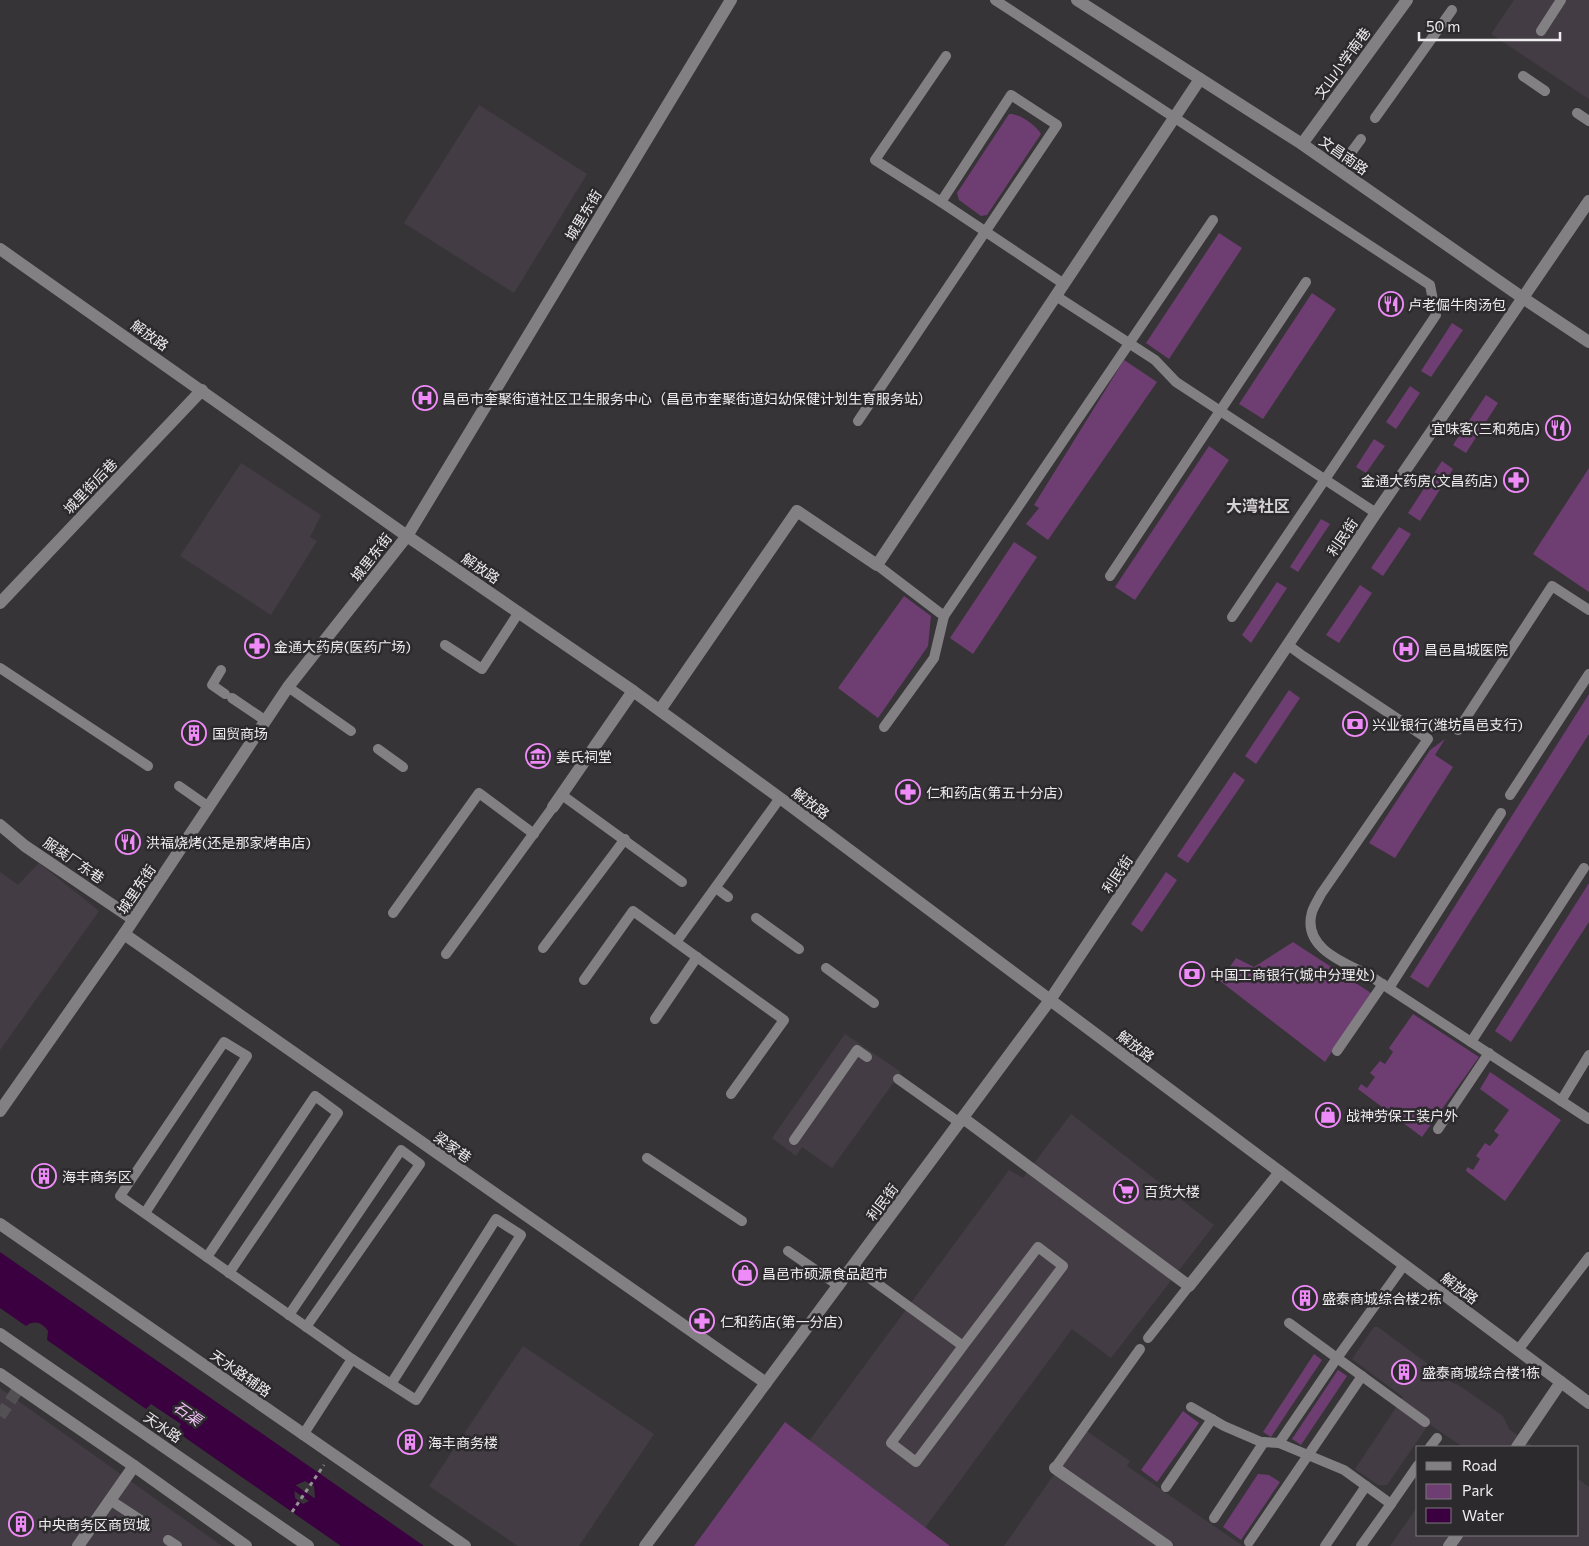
<svg xmlns="http://www.w3.org/2000/svg" width="1589" height="1546" font-family="Commissioner,'Noto Sans SC',sans-serif">
<style>
.built{fill:#433c44}
.green{fill:#6e3d72}
.water{fill:#3a0040;fill-rule:evenodd}
.lines{fill:none;stroke-linecap:round;stroke-linejoin:round}
.stream{stroke:#3a0040;stroke-width:5.5}
.pedestrian-tunnel{stroke:#535053;stroke-width:12;stroke-dasharray:12 6;stroke-linecap:butt}
.path{stroke:#969396;stroke-width:3;stroke-dasharray:4 4;stroke-linecap:butt}
.service{stroke:#838083;stroke-width:10}
.minor{stroke:#838083;stroke-width:12}
.tertiary{stroke:#838083;stroke-width:12}
.secondary{stroke:#838083;stroke-width:12}
.labels{text-anchor:middle;dominant-baseline:central;stroke-width:5;stroke-linejoin:round;paint-order:stroke}
.street-label{font-size:14px;fill:#efedef;stroke:#2d2a2d}
.poi-label{font-size:14px;fill:#efedef;stroke:#2d2a2d;text-anchor:start}
.water-label{font-size:15px;font-style:italic;fill:#f5c4f9;stroke:#2d2a2d}
.quarter-label{font-size:16px;font-weight:bold;fill:#d4d0d4;stroke:#2d2a2d}
</style>
<rect width="100%" height="100%" fill="#373437"/>
<!-- built -->
<g class="built">
<path d="M1514,0H1589V99L1491,34Z"/>
<path d="M479,105L587,174L514,293L404,223Z"/>
<path d="M241,463L321,515L310,537L317,541L271,615L180,556Z"/>
<path d="M39,863L99,911L0,1050V872L18,885Z"/>
<path d="M845,1034L901,1072L832,1168L802,1147L796,1156L772,1138Z"/>
<path d="M1071,1114L1214,1225L1111,1358L1072,1329L925,1528L809,1441L1009,1170L1023,1178Z"/>
<path d="M1374,1327H1378L1456,1385L1457,1384L1503,1416L1509,1429L1534,1447H1459L1460,1445L1429,1424L1387,1485H1378L1355,1469L1403,1397L1352,1359Z"/>
<path d="M523,1346L654,1434L579,1546H518L429,1486Z"/>
<path d="M0,1388L126,1478L222,1546H0Z"/>
<path d="M1085,1430L1130,1461L1127,1466L1243,1546H1004Z"/>
<path d="M1578,1479L1589,1487V1546H1390L1418,1506V1535H1578Z"/>
</g>
<!-- green -->
<g class="green">
<path d="M1009,114C1019,113 1036,125 1041,134L987,215L981,216L959,200L957,193Z"/>
<path d="M1219,233L1242,248L1169,359L1146,343Z"/>
<path d="M1312,293L1336,309L1263,419L1239,404Z"/>
<path d="M1452,323L1463,330L1431,377L1421,371Z"/>
<path d="M1124,360L1157,382L1048,540L1026,524L1039,508L1034,505Z"/>
<path d="M1410,386L1420,393L1396,429L1386,422Z"/>
<path d="M1486,395L1498,403L1466,453L1453,445Z"/>
<path d="M1374,439L1385,446L1366,473L1356,467Z"/>
<path d="M1209,446L1229,460L1135,600L1115,587Z"/>
<path d="M1442,461L1453,469L1420,521L1408,513Z"/>
<path d="M1589,468V592L1533,554Z"/>
<path d="M1321,519L1330,524L1298,572L1290,567Z"/>
<path d="M1399,527L1411,534L1383,576L1371,568Z"/>
<path d="M1014,542L1037,557L973,654L950,638Z"/>
<path d="M1277,582L1287,588L1251,643L1242,635Z"/>
<path d="M1360,585L1372,593L1339,643L1326,635Z"/>
<path d="M904,596L931,616L928,646L878,718L838,688Z"/>
<path d="M1289,690L1300,698L1256,764L1245,756Z"/>
<path d="M1589,694V734L1428,988L1410,977Z"/>
<path d="M1445,739L1435,755L1453,767L1395,858L1369,843L1430,750Z"/>
<path d="M1234,772L1245,780L1188,863L1177,856Z"/>
<path d="M1166,872L1177,880L1142,932L1131,924Z"/>
<path d="M1589,883V922L1511,1042L1495,1031Z"/>
<path d="M1293,942L1371,993L1325,1062L1220,981L1236,958L1254,967Z"/>
<path d="M1413,1014L1479,1057L1422,1137L1358,1089L1361,1084L1367,1088L1375,1077L1370,1073L1380,1061L1385,1064L1393,1052L1389,1048Z"/>
<path d="M1490,1072L1561,1120L1505,1201L1466,1171L1467,1167L1473,1170L1480,1159L1476,1156L1485,1143L1490,1146L1499,1135L1494,1131L1509,1110L1480,1089Z"/>
<path d="M1314,1354L1322,1360L1271,1437L1263,1432Z"/>
<path d="M1338,1370L1347,1376L1301,1445L1292,1439Z"/>
<path d="M1183,1411L1199,1423L1157,1482L1141,1470Z"/>
<path d="M785,1422L950,1546H694Z"/>
<path d="M1258,1474L1269,1475L1280,1482L1241,1540L1223,1527Z"/>
</g>
<!-- water -->
<path class="water" d="M0,1252L391,1523L424,1546H341L177,1432L181,1424L151,1404L146,1409L47,1340L48,1331C43,1323 34,1319 26,1326L0,1308ZM305,1481L314,1486L315,1498L303,1504L295,1498L294,1486Z"/>
<g class="lines">
<!-- stream -->
<path class="stream" d="M289,1484L318,1504"/>
<!-- pedestrian-tunnel -->
<path class="pedestrian-tunnel" d="M0,1416L19,1388"/>
<!-- path -->
<path class="path" d="M292,1512L324,1465"/>
<!-- service -->
<g class="service">
<path d="M995,0L1430,285L1436,315L1232,617"/>
<path d="M1541,31L1561,0"/>
<path d="M946,56L875,160L941,202L1064,284"/>
<path d="M1523,76L1545,91"/>
<path d="M1577,113L1589,121"/>
<path d="M1375,118L1452,10"/>
<path d="M1339,169L1361,139"/>
<path d="M1056,296L1155,360L1176,382L1376,513"/>
<path d="M858,421L1057,125L1011,95L941,202"/>
<path d="M877,565L944,616L934,658L884,727"/>
<path d="M1110,576L1306,282"/>
<path d="M944,616L1213,220"/>
<path d="M445,645L482,669L519,612"/>
<path d="M1288,645L1303,656L1428,739L1321,894C1318,900 1314,906 1312,912C1302,947 1342,962 1367,974L1589,1119"/>
<path d="M0,668L148,766"/>
<path d="M221,670L212,685L225,694"/>
<path d="M288,687L351,731"/>
<path d="M232,698L266,721"/>
<path d="M1458,730L1552,586L1589,610"/>
<path d="M378,749L403,767"/>
<path d="M179,786L209,807"/>
<path d="M562,795L682,882"/>
<path d="M1510,795L1589,674"/>
<path d="M716,888L728,897"/>
<path d="M393,913L479,793L534,834"/>
<path d="M756,918L799,949"/>
<path d="M676,942L780,798"/>
<path d="M543,948L625,839"/>
<path d="M446,954L553,807"/>
<path d="M826,968L874,1003"/>
<path d="M584,980L633,911L784,1020L731,1094"/>
<path d="M1389,988L1501,813"/>
<path d="M655,1019L697,957"/>
<path d="M1471,1042L1584,868"/>
<path d="M1337,1051L1383,984"/>
<path d="M898,1079L960,1123"/>
<path d="M1561,1101L1589,1055"/>
<path d="M1438,1129L1489,1053"/>
<path d="M794,1140L857,1050L867,1057"/>
<path d="M647,1158L742,1221"/>
<path d="M145,1213L247,1056L224,1042L120,1196C197,1250 274,1305 352,1359L303,1435"/>
<path d="M788,1251L839,1286"/>
<path d="M207,1257L315,1096L338,1113L229,1273"/>
<path d="M853,1266L963,1346L891,1443L916,1462L1063,1266L1038,1247L963,1346"/>
<path d="M289,1315L401,1150L420,1164L306,1327"/>
<path d="M1289,1323L1425,1422"/>
<path d="M1148,1338L1189,1286"/>
<path d="M1518,1350L1589,1257"/>
<path d="M352,1359L416,1400L521,1235L496,1219L391,1384"/>
<path d="M1191,1407L1224,1426L1261,1442L1279,1443L1344,1470L1391,1504L1361,1546"/>
<path d="M1279,1443L1337,1358L1404,1265"/>
<path d="M1430,1447L1437,1438"/>
<path d="M1055,1468L1140,1349"/>
<path d="M1166,1487L1212,1419"/>
<path d="M110,1500L142,1521"/>
<path d="M1391,1504L1418,1465"/>
<path d="M1214,1518L1264,1442"/>
<path d="M168,1540L177,1546"/>
<path d="M1249,1542L1362,1376"/>
<path d="M1325,1546L1366,1486"/>
</g>
<!-- minor -->
<g class="minor">
<path d="M1302,144L1407,0"/>
<path d="M0,603L202,390"/>
<path d="M660,710L797,511L877,565L1200,79"/>
<path d="M553,807L633,691"/>
<path d="M0,825L25,846L133,919"/>
<path d="M124,934L766,1383"/>
<path d="M963,1118L1189,1286L1280,1172"/>
<path d="M1517,1447L1561,1382"/>
<path d="M1055,1468L1167,1546"/>
<path d="M78,1546L134,1466"/>
<path d="M1449,1546L1457,1535"/>
</g>
<!-- tertiary -->
<g class="tertiary">
<path d="M1077,0L1302,144L1523,298L1589,342"/>
<path d="M0,249L407,536L633,691L780,798L1589,1403"/>
<path d="M0,1111L124,934L288,687L407,536L731,0"/>
<path d="M0,1224L465,1546"/>
<path d="M645,1546L1050,1000L1376,513L1589,201"/>
</g>
<!-- secondary -->
<g class="secondary">
<path d="M0,1334L308,1546"/>
<path d="M0,1374L134,1466L246,1546"/>
</g>
</g>
<!-- icons -->
<defs>
<symbol id="restaurant-ring" viewBox="-11 -11 22 22"><circle r="9.5" fill="#2d2a2d" stroke="#ee8bf8" stroke-width="1.5"/><path d="M-5-6h1v4h1v-4h1v4h1v-4h1v5L-1.5 .5V6h-2V.5L-5-1ZM5-6V6H3V1.5H1.5Q1.5-4 5-6Z" fill="#ee8bf8"/></symbol>
<symbol id="hospital-ring" viewBox="-11 -11 22 22"><circle r="9.5" fill="#2d2a2d" stroke="#ee8bf8" stroke-width="1.5"/><path d="M-5-5h3v3.5h4V-5h3V5h-3V1.5h-4V5h-3Z" fill="#ee8bf8"/></symbol>
<symbol id="pharmacy-ring" viewBox="-11 -11 22 22"><circle r="9.5" fill="#2d2a2d" stroke="#ee8bf8" stroke-width="1.5"/><path d="M-2-6h4v4h4v4h-4v4h-4v-4h-4v-4h4Z" fill="#ee8bf8"/></symbol>
<symbol id="bank-ring" viewBox="-11 -11 22 22"><circle r="9.5" fill="#2d2a2d" stroke="#ee8bf8" stroke-width="1.5"/><path d="M-6-4H6V4H-6ZM0-2.3a2.3 2.3 0 1 0 0 4.6a2.3 2.3 0 1 0 0-4.6Z" fill="#ee8bf8"/></symbol>
<symbol id="building-ring" viewBox="-11 -11 22 22"><circle r="9.5" fill="#2d2a2d" stroke="#ee8bf8" stroke-width="1.5"/><path d="M-4-6H4V6H1V3H-1V6H-4ZM-2.5-4.3h1.7v1.8h-1.7ZM.8-4.3h1.7v1.8H.8ZM-2.5-1h1.7V.8h-1.7ZM.8-1h1.7V.8H.8Z" fill="#ee8bf8"/></symbol>
<symbol id="museum-ring" viewBox="-11 -11 22 22"><circle r="9.5" fill="#2d2a2d" stroke="#ee8bf8" stroke-width="1.5"/><path d="M0-6L6-3V-2H-6V-3ZM-5-1h2V3h-2ZM-1-1h2V3h-2ZM3-1h2V3H3ZM-6 4H6V6H-6Z" fill="#ee8bf8"/></symbol>
<symbol id="shop-ring" viewBox="-11 -11 22 22"><circle r="9.5" fill="#2d2a2d" stroke="#ee8bf8" stroke-width="1.5"/><path d="M-5-2.5h2.3a2.7 3.5 0 0 1 5.4 0H5L5.5 6h-11ZM-1.5-2.5h3a1.5 2.3 0 0 0-3 0Z" fill="#ee8bf8"/></symbol>
<symbol id="supermarket-ring" viewBox="-11 -11 22 22"><circle r="9.5" fill="#2d2a2d" stroke="#ee8bf8" stroke-width="1.5"/><path d="M-6-5.5h2.5l.6 2H6L4.5 2H-2.5L-4.4-4H-6ZM-1.5 3.2a1.3 1.3 0 1 0 .1 0ZM3 3.2a1.3 1.3 0 1 0 .1 0Z" fill="#ee8bf8"/></symbol>
</defs>
<g fill-rule="evenodd">
<use href="#restaurant-ring" x="1377" y="290" width="28" height="28"/>
<use href="#hospital-ring" x="411" y="384" width="28" height="28"/>
<use href="#restaurant-ring" x="1544" y="414" width="28" height="28"/>
<use href="#pharmacy-ring" x="1502" y="466" width="28" height="28"/>
<use href="#pharmacy-ring" x="243" y="632" width="28" height="28"/>
<use href="#hospital-ring" x="1392" y="635" width="28" height="28"/>
<use href="#bank-ring" x="1341" y="710" width="28" height="28"/>
<use href="#building-ring" x="180" y="719" width="28" height="28"/>
<use href="#museum-ring" x="524" y="742" width="28" height="28"/>
<use href="#pharmacy-ring" x="894" y="778" width="28" height="28"/>
<use href="#restaurant-ring" x="114" y="828" width="28" height="28"/>
<use href="#bank-ring" x="1178" y="960" width="28" height="28"/>
<use href="#shop-ring" x="1314" y="1101" width="28" height="28"/>
<use href="#building-ring" x="30" y="1162" width="28" height="28"/>
<use href="#supermarket-ring" x="1112" y="1177" width="28" height="28"/>
<use href="#shop-ring" x="731" y="1259" width="28" height="28"/>
<use href="#building-ring" x="1291" y="1284" width="28" height="28"/>
<use href="#pharmacy-ring" x="688" y="1307" width="28" height="28"/>
<use href="#building-ring" x="1390" y="1358" width="28" height="28"/>
<use href="#building-ring" x="396" y="1428" width="28" height="28"/>
<use href="#building-ring" x="7" y="1510" width="28" height="28"/>
</g>
<g class="labels">
<!-- street labels -->
<g class="street-label">
<text transform="translate(1342 63) rotate(-54)">文山小学南巷</text>
<text transform="translate(1344 155) rotate(35)">文昌南路</text>
<text transform="translate(583 215) rotate(-59)">城里东街</text>
<text transform="translate(150 335) rotate(35)">解放路</text>
<text transform="translate(90 486) rotate(-46)">城里街后巷</text>
<text transform="translate(1342 537) rotate(-56)">利民街</text>
<text transform="translate(371 557) rotate(-52)">城里东街</text>
<text transform="translate(481 568) rotate(34)">解放路</text>
<text transform="translate(811 803) rotate(37)">解放路</text>
<text transform="translate(74 860) rotate(34)">服装厂东巷</text>
<text transform="translate(1117 874) rotate(-56)">利民街</text>
<text transform="translate(136 889) rotate(-56)">城里东街</text>
<text transform="translate(1136 1046) rotate(37)">解放路</text>
<text transform="translate(453 1147) rotate(35)">梁家巷</text>
<text transform="translate(882 1202) rotate(-53)">利民街</text>
<text transform="translate(1460 1288) rotate(37)">解放路</text>
<text transform="translate(241 1373) rotate(35)">天水路辅路</text>
<text transform="translate(163 1427) rotate(34)">天水路</text>
</g>
<!-- poi labels -->
<g class="poi-label">
<text x="1408" y="304">卢老倔牛肉汤包</text>
<text x="442" y="398">昌邑市奎聚街道社区卫生服务中心（昌邑市奎聚街道妇幼保健计划生育服务站）</text>
<text x="1540" y="428" text-anchor="end">宜味客(三和苑店)</text>
<text x="1498" y="480" text-anchor="end">金通大药房(文昌药店)</text>
<text x="274" y="646">金通大药房(医药广场)</text>
<text x="1424" y="649">昌邑昌城医院</text>
<text x="1372" y="724">兴业银行(潍坊昌邑支行)</text>
<text x="212" y="733">国贸商场</text>
<text x="556" y="756">姜氏祠堂</text>
<text x="926" y="792">仁和药店(第五十分店)</text>
<text x="146" y="842">洪福烧烤(还是那家烤串店)</text>
<text x="1210" y="974">中国工商银行(城中分理处)</text>
<text x="1346" y="1115">战神劳保工装户外</text>
<text x="62" y="1176">海丰商务区</text>
<text x="1144" y="1191">百货大楼</text>
<text x="762" y="1273">昌邑市硕源食品超市</text>
<text x="1322" y="1298">盛泰商城综合楼2栋</text>
<text x="720" y="1321">仁和药店(第一分店)</text>
<text x="1422" y="1372">盛泰商城综合楼1栋</text>
<text x="428" y="1442">海丰商务楼</text>
<text x="38" y="1524">中央商务区商贸城</text>
</g>
<!-- water labels -->
<g class="water-label">
<text transform="translate(188 1413) rotate(35)">石渠</text>
</g>
<!-- quarter labels -->
<g class="quarter-label">
<text x="1258" y="505">大湾社区</text>
</g>
</g>
<!-- legend -->
<rect x="1416" y="1446" width="162" height="90" fill="#2d2a2d" stroke="#7b787b"/>
<rect x="1426" y="1462" width="25" height="8" fill="#838083" stroke="#7b787b"/>
<text x="1462" y="1471" font-size="15" fill="#efedef">Road</text>
<rect x="1426" y="1484" width="25" height="15" fill="#6e3d72" stroke="#7b787b"/>
<text x="1462" y="1496" font-size="15" fill="#efedef">Park</text>
<rect x="1426" y="1508" width="25" height="15" fill="#3a0040" stroke="#7b787b"/>
<text x="1462" y="1521" font-size="15" fill="#efedef">Water</text>
<!-- scale -->
<path d="M1419 32v8h141v-8" fill="none" stroke="#efedef" stroke-width="2.5"/>
<text x="1426" y="32" font-size="15" fill="#efedef" stroke="#2d2a2d" stroke-width="4" paint-order="stroke">50 m</text>
</svg>
